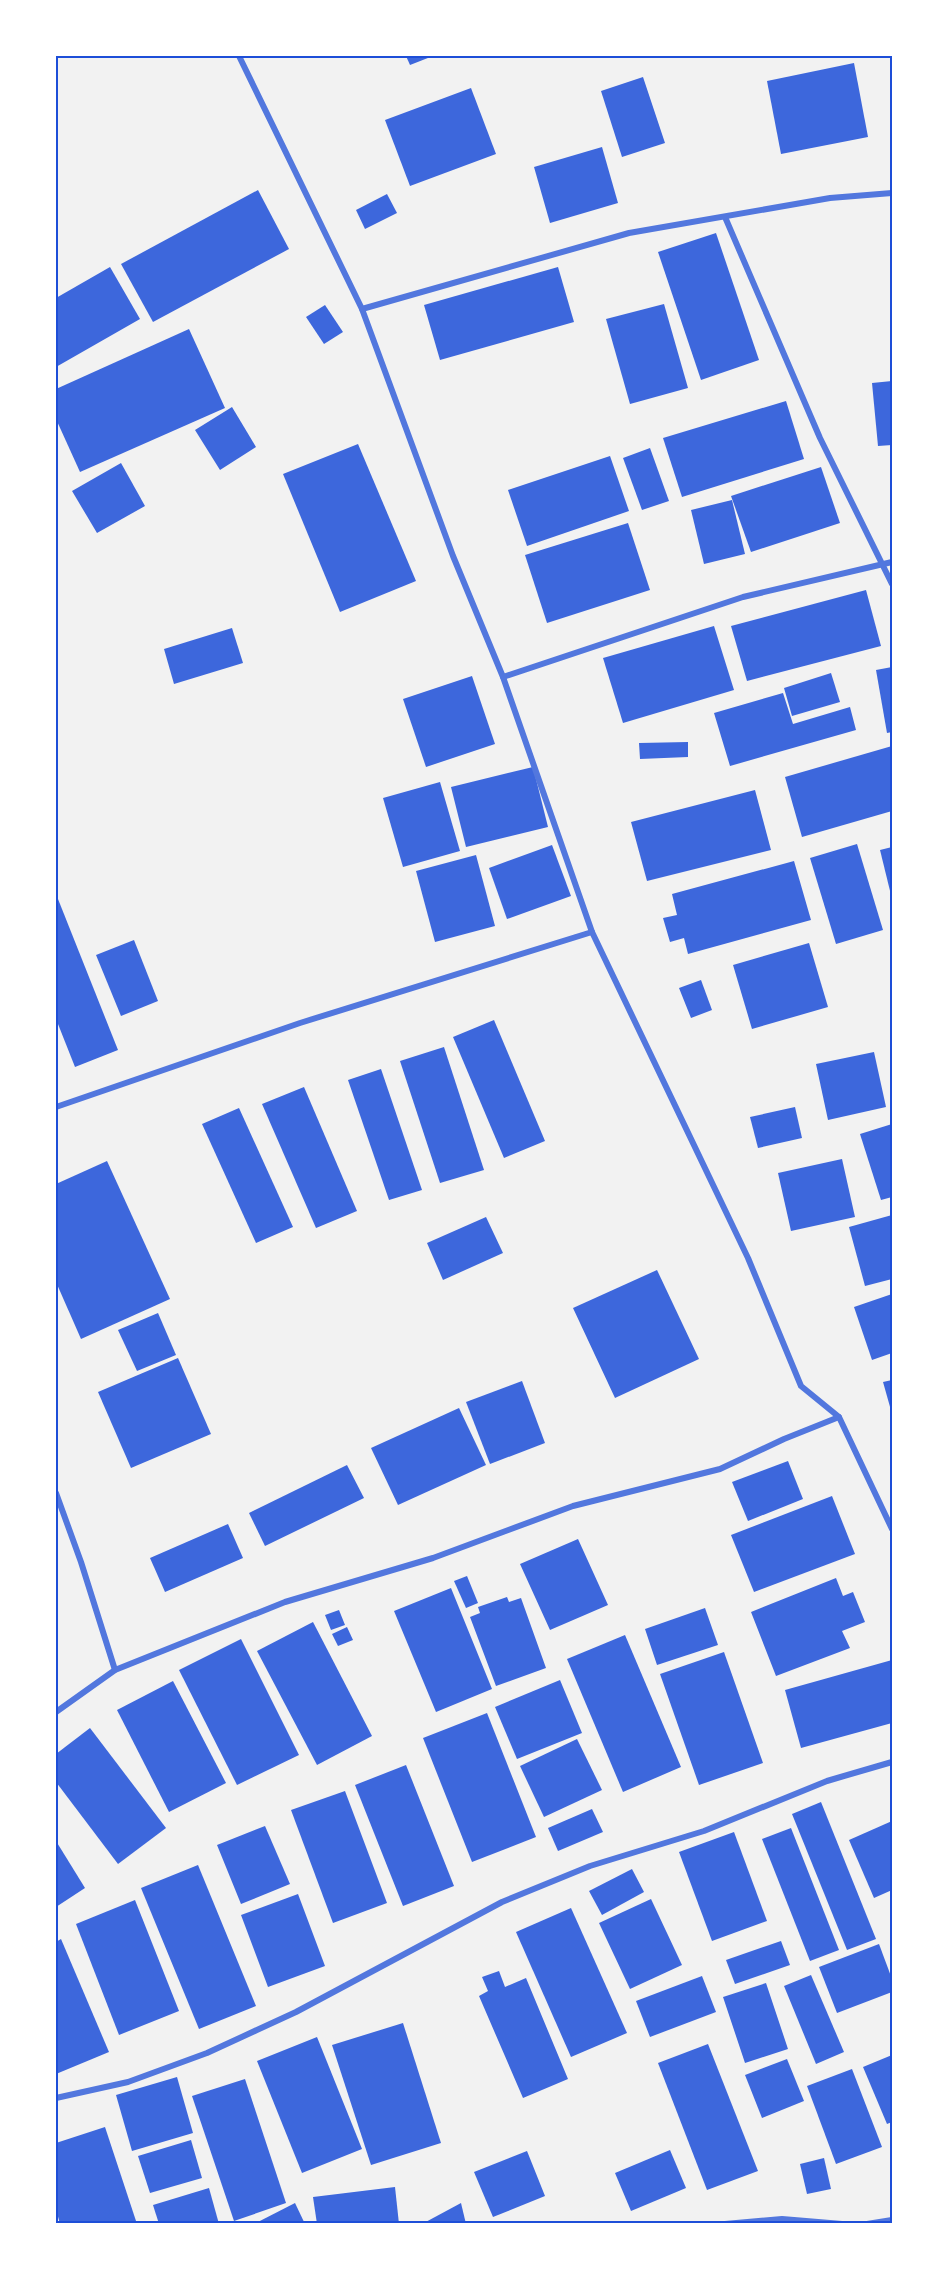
<svg xmlns="http://www.w3.org/2000/svg" width="948" height="2279" font-family="'Noto Sans',sans-serif">
<style>
.building{fill:#3d67dc}
.lines{fill:none;stroke-linecap:round;stroke-linejoin:round}
.minor{stroke:#5277de;stroke-width:6}
.neatline{fill:none;stroke:#1d4ed8;stroke-width:2}
</style>
<rect width="100%" height="100%" fill="#f2f2f2"/>
<!-- building -->
<g class="building">
<path d="M406,56H433L410,65Z"/>
<path d="M854,63L868,137L781,154L767,81Z"/>
<path d="M643,77L665,143L622,157L601,91Z"/>
<path d="M471,88L496,154L410,186L385,120Z"/>
<path d="M602,147L618,203L550,223L534,167Z"/>
<path d="M258,190L289,249L153,322L121,264Z"/>
<path d="M387,194L397,213L365,229L356,210Z"/>
<path d="M716,233L759,360L701,380L658,252Z"/>
<path d="M110,267L140,319L56,367V298Z"/>
<path d="M558,267L574,322L440,360L424,305Z"/>
<path d="M664,304L688,388L630,404L606,319Z"/>
<path d="M325,305L343,332L324,344L306,317Z"/>
<path d="M189,329L225,408L80,472L56,419V389Z"/>
<path d="M892,381V445L878,446L872,383Z"/>
<path d="M786,401L804,459L682,497L663,438Z"/>
<path d="M232,407L256,447L220,470L195,430Z"/>
<path d="M358,444L416,581L340,612L283,474Z"/>
<path d="M650,448L669,501L642,510L623,458Z"/>
<path d="M610,456L629,511L527,546L508,490Z"/>
<path d="M121,463L145,506L97,533L72,491Z"/>
<path d="M821,467L840,523L751,552L731,496Z"/>
<path d="M732,500L745,554L704,564L691,510Z"/>
<path d="M628,523L650,590L547,623L525,555Z"/>
<path d="M866,590L881,646L747,681L731,626Z"/>
<path d="M714,626L734,690L623,723L603,658Z"/>
<path d="M232,628L243,663L174,684L164,649Z"/>
<path d="M892,667V732L887,733L876,670Z"/>
<path d="M831,673L840,702L792,716L784,688Z"/>
<path d="M472,676L495,744L426,767L403,699Z"/>
<path d="M783,693L793,724L850,707L856,730L730,766L714,713Z"/>
<path d="M688,742V757L640,759L639,743Z"/>
<path d="M892,746V811L802,837L785,777Z"/>
<path d="M533,767L548,827L466,847L451,787Z"/>
<path d="M440,782L460,851L403,867L383,798Z"/>
<path d="M755,790L771,850L647,881L631,822Z"/>
<path d="M857,844L883,930L836,944L810,858Z"/>
<path d="M552,845L571,896L507,919L489,868Z"/>
<path d="M892,847V899L880,850Z"/>
<path d="M476,855L495,926L435,942L416,871Z"/>
<path d="M794,861L811,920L688,954L684,938L670,942L663,918L677,915L672,894Z"/>
<path d="M56,894L118,1050L75,1067L56,1019Z"/>
<path d="M134,940L158,1001L121,1016L96,955Z"/>
<path d="M809,943L828,1007L752,1029L733,965Z"/>
<path d="M701,980L712,1010L691,1018L679,988Z"/>
<path d="M494,1020L545,1141L504,1158L453,1037Z"/>
<path d="M444,1047L484,1170L440,1183L400,1061Z"/>
<path d="M874,1052L886,1107L828,1120L816,1064Z"/>
<path d="M381,1069L422,1190L389,1200L348,1080Z"/>
<path d="M304,1087L357,1211L316,1228L262,1104Z"/>
<path d="M795,1107L802,1138L758,1148L750,1117Z"/>
<path d="M239,1108L293,1227L256,1243L202,1124Z"/>
<path d="M892,1124V1197L881,1200L860,1134Z"/>
<path d="M842,1159L855,1217L791,1231L778,1173Z"/>
<path d="M107,1161L170,1299L81,1339L56,1282V1184Z"/>
<path d="M892,1215V1279L865,1286L849,1227Z"/>
<path d="M486,1217L503,1253L443,1280L427,1243Z"/>
<path d="M657,1270L699,1359L615,1398L573,1308Z"/>
<path d="M892,1294V1353L872,1360L854,1307Z"/>
<path d="M158,1313L176,1355L137,1371L118,1330Z"/>
<path d="M178,1358L211,1434L131,1468L98,1392Z"/>
<path d="M892,1380V1414L883,1382Z"/>
<path d="M522,1381L545,1443L490,1464L466,1402Z"/>
<path d="M459,1408L486,1465L398,1505L371,1448Z"/>
<path d="M788,1461L803,1499L748,1521L732,1482Z"/>
<path d="M347,1465L364,1498L265,1546L249,1513Z"/>
<path d="M832,1496L855,1554L754,1592L731,1535Z"/>
<path d="M228,1524L243,1558L165,1592L150,1558Z"/>
<path d="M578,1539L608,1605L550,1630L520,1564Z"/>
<path d="M467,1576L478,1603L466,1608L454,1581Z"/>
<path d="M836,1578L843,1596L853,1592L865,1622L842,1631L850,1648L776,1676L751,1612Z"/>
<path d="M451,1588L492,1689L436,1712L394,1611Z"/>
<path d="M507,1597L509,1602L521,1598L546,1668L496,1686L470,1617L480,1613L478,1607Z"/>
<path d="M705,1608L718,1645L657,1665L645,1629Z"/>
<path d="M339,1610L345,1625L331,1630L325,1615Z"/>
<path d="M313,1622L372,1736L317,1765L257,1651Z"/>
<path d="M347,1627L353,1640L338,1646L332,1634Z"/>
<path d="M625,1635L681,1767L623,1792L567,1659Z"/>
<path d="M241,1639L299,1755L237,1785L179,1670Z"/>
<path d="M724,1652L763,1763L699,1785L660,1674Z"/>
<path d="M892,1660V1723L801,1748L785,1690Z"/>
<path d="M560,1680L582,1733L517,1759L495,1707Z"/>
<path d="M173,1681L226,1783L169,1812L117,1710Z"/>
<path d="M487,1713L536,1837L472,1862L423,1738Z"/>
<path d="M90,1728L166,1828L118,1864L56,1782V1754Z"/>
<path d="M577,1739L602,1790L544,1817L520,1766Z"/>
<path d="M406,1765L454,1886L403,1906L355,1785Z"/>
<path d="M345,1791L387,1903L333,1923L291,1810Z"/>
<path d="M821,1802L876,1939L847,1950L792,1814Z"/>
<path d="M592,1809L603,1832L558,1851L548,1828Z"/>
<path d="M892,1821V1890L874,1898L849,1840Z"/>
<path d="M265,1826L290,1884L241,1904L217,1845Z"/>
<path d="M791,1828L839,1950L810,1961L762,1839Z"/>
<path d="M734,1832L767,1921L712,1941L679,1852Z"/>
<path d="M56,1841L85,1888L56,1907Z"/>
<path d="M198,1865L256,2006L199,2029L141,1888Z"/>
<path d="M632,1869L644,1892L602,1915L589,1891Z"/>
<path d="M298,1894L325,1966L268,1987L241,1915Z"/>
<path d="M651,1899L682,1965L630,1989L599,1923Z"/>
<path d="M135,1900L179,2011L119,2035L76,1924Z"/>
<path d="M571,1908L627,2033L571,2057L516,1932Z"/>
<path d="M61,1939L109,2052L56,2074V1942Z"/>
<path d="M781,1941L790,1965L735,1984L726,1960Z"/>
<path d="M879,1944L892,1979V1992L837,2013L819,1967Z"/>
<path d="M499,1971L505,1987L526,1978L568,2079L523,2098L479,1996L488,1991L482,1977Z"/>
<path d="M811,1975L844,2052L816,2064L784,1986Z"/>
<path d="M702,1976L716,2012L650,2037L636,2001Z"/>
<path d="M766,1983L788,2049L745,2063L723,1997Z"/>
<path d="M403,2023L441,2143L371,2165L332,2045Z"/>
<path d="M317,2037L362,2149L302,2173L257,2061Z"/>
<path d="M708,2044L758,2171L707,2190L658,2063Z"/>
<path d="M892,2055V2122L887,2124L863,2067Z"/>
<path d="M787,2059L804,2101L762,2118L745,2075Z"/>
<path d="M852,2069L882,2147L836,2164L807,2086Z"/>
<path d="M177,2077L193,2133L132,2151L116,2095Z"/>
<path d="M245,2079L286,2203L234,2221L192,2096Z"/>
<path d="M105,2127L137,2224H60L56,2209V2143Z"/>
<path d="M191,2140L202,2178L150,2193L138,2156Z"/>
<path d="M670,2150L686,2188L631,2211L615,2173Z"/>
<path d="M527,2151L545,2196L493,2217L474,2172Z"/>
<path d="M824,2158L831,2189L807,2194L800,2164Z"/>
<path d="M395,2187L399,2224H317L313,2197Z"/>
<path d="M209,2188L219,2224H159L153,2205Z"/>
<path d="M295,2203L305,2224H254Z"/>
<path d="M461,2203L466,2224H422Z"/>
</g>
<g class="lines">
<!-- minor -->
<g class="minor">
<path d="M239,56L362,309L453,556L503,677L592,932L748,1258L801,1386L839,1417L892,1529"/>
<path d="M725,217L820,438L892,584"/>
<path d="M362,309L629,233L830,198L892,193"/>
<path d="M503,677L743,597L892,562"/>
<path d="M56,1107L300,1023L592,932"/>
<path d="M56,1493L81,1562L115,1670"/>
<path d="M56,1712L115,1670L285,1602L433,1558L573,1506L720,1469L784,1439L839,1417"/>
<path d="M56,2098L128,2082L207,2053L296,2012L502,1902L590,1866L704,1831L827,1781L892,1762"/>
<path d="M725,2224L782,2219L842,2224"/>
<path d="M867,2224L892,2220"/>
</g>
</g>
<!-- border -->
<rect width="948" height="2279" fill="none" stroke="#ffffff" stroke-width="114"/>
<rect x="57" y="57" width="834" height="2165" class="neatline"/>
</svg>
